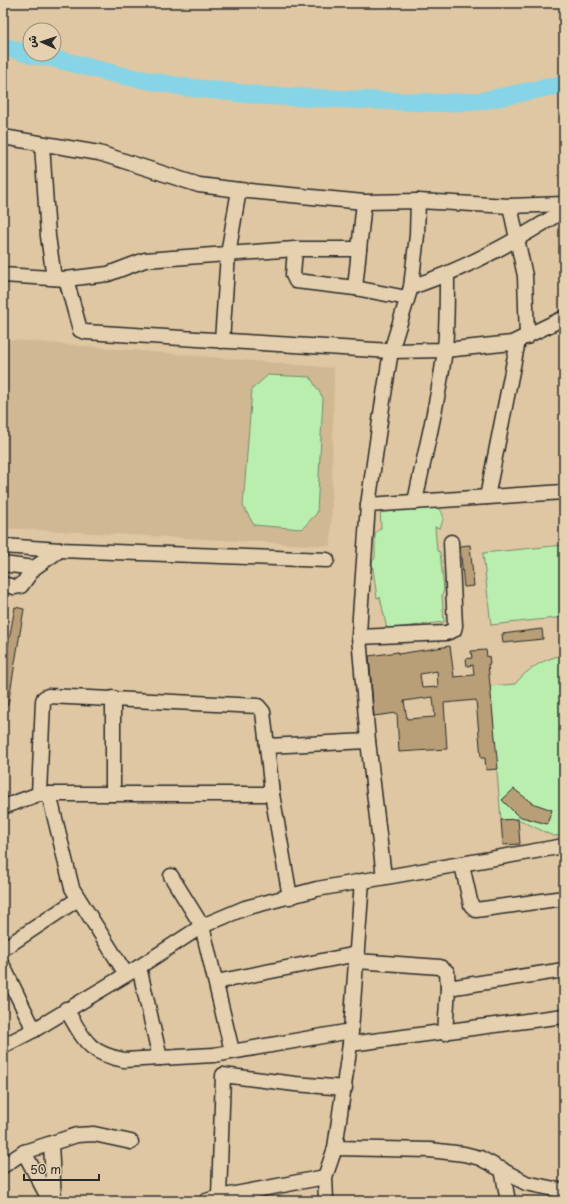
<svg xmlns="http://www.w3.org/2000/svg" width="567" height="1204" font-family="'Playpen Sans','Playpen Sans Arabic',sans-serif">
<style>
.built{fill:#d0b893}
.green{fill:#baeeaf;stroke:#728c6d}
.lines{fill:none;stroke-linecap:round;stroke-linejoin:round}
.river{stroke:#87d4e6;stroke-width:18}
.building{fill:#b89f78;stroke:#2b2b2b;fill-rule:evenodd}
.minor-casing{stroke:#2b2b2b;stroke-width:17}
.minor{stroke:#e5d0af;stroke-width:14}
</style>
<rect width="100%" height="100%" fill="#dec7a2"/>
<filter id="ink" filterUnits="userSpaceOnUse"><feTurbulence type="fractalNoise" baseFrequency=".025" numOctaves="2"/><feDisplacementMap in="SourceGraphic" scale="8" xChannelSelector="R" yChannelSelector="G"/><feConvolveMatrix kernelMatrix="1 2 1 2 8 2 1 2 1" color-interpolation-filters="sRGB"/></filter>
<g filter="url(#ink)">
<!-- built -->
<path class="built" d="M3,339L334,368L331,546L3,528Z"/>
<!-- green -->
<g class="green">
<path d="M268,375L310,377L323,398L317,513L302,529L254,525L243,506L252,389Z"/>
<path d="M380,506L438,507C445,515 444,518 440,528L435,527L437,551L440,552L444,590L442,595L444,622L387,629L380,597L377,598L372,562L375,558V533L381,528Z"/>
<path d="M564,545V617L491,625L483,553Z"/>
<path d="M564,655V835L553,836L518,819L501,820L490,686L515,684C527,669 545,658 564,655Z"/>
</g>
<g class="lines">
<!-- river -->
<path class="river" d="M3,46L31,55L52,58L119,75L184,87L267,96L442,103L481,101L564,84"/>
</g>
<!-- building -->
<g class="building">
<path d="M470,545L474,586L464,587L460,546Z"/>
<path d="M15,607L24,609L8,705H3V673Z"/>
<path d="M542,629L543,639L503,643L502,634Z"/>
<path d="M450,646L454,677L474,675L473,665L467,666L466,659L472,658L471,651L486,650L487,657L489,656L490,664H488L498,769L486,770L485,758H481L476,700L444,703L447,749L399,752L397,713L374,716L369,656L398,652V654ZM437,671L438,687L422,688L420,674ZM433,697L435,717L407,719L404,701Z"/>
<path d="M514,789L532,803L552,810L547,824L518,816L502,800Z"/>
<path d="M518,819L520,844L503,845L501,820Z"/>
</g>
<g class="lines">
<defs>
<g id="minor">
<path d="M3,137L99,153L199,185L239,190L364,202L418,201L510,206L564,204"/>
<path d="M42,144L48,236L54,278"/>
<path d="M510,206L525,276L527,337"/>
<path d="M295,249L293,275L296,281L355,288L407,298"/>
<path d="M3,275L66,279L108,274L145,260L295,249H359"/>
<path d="M66,279L80,330L86,332L391,351L445,350L512,343L564,318"/>
<path d="M411,287C466,269 515,242 564,210"/>
<path d="M355,288L364,202"/>
<path d="M222,341L228,254L239,190"/>
<path d="M487,497L518,341"/>
<path d="M415,502C425,451 439,400 445,349C447,324 447,300 447,275"/>
<path d="M368,505L564,492"/>
<path d="M3,546L60,550L327,560"/>
<path d="M3,564L34,568"/>
<path d="M3,584L14,587L21,586L34,568L60,550"/>
<path d="M359,637L446,633L454,630L455,626L451,542"/>
<path d="M113,698V794"/>
<path d="M39,794L43,701L44,698L48,696L258,706L263,712L267,746"/>
<path d="M49,794L72,888L126,974"/>
<path d="M272,794L267,746L368,741"/>
<path d="M3,807L39,794H272L290,897"/>
<path d="M462,865L471,905L476,910L564,898"/>
<path d="M171,876L202,926L232,1051"/>
<path d="M384,877L368,741L359,637L360,616L368,505L382,407L391,351L411,287L417,235L418,201"/>
<path d="M362,881L350,1044L335,1148L430,1150L464,1154L480,1158L526,1183L564,1191"/>
<path d="M3,949L78,899"/>
<path d="M357,961L440,967L447,972L448,988"/>
<path d="M3,966L34,1030"/>
<path d="M139,967L160,1058"/>
<path d="M216,982L357,954"/>
<path d="M66,1009C84,1039 87,1053 124,1060L214,1055L351,1031"/>
<path d="M445,1033L448,988L564,970"/>
<path d="M350,1044L564,1016"/>
<path d="M3,1046L34,1030L139,967L202,926L245,908L317,889L564,846"/>
<path d="M51,1144L54,1201"/>
<path d="M24,1152L50,1201"/>
<path d="M3,1166L24,1152L77,1135L94,1134L131,1142"/>
<path d="M502,1169L508,1201"/>
<path d="M206,1201L219,1197L223,1075L295,1084L345,1088"/>
<path d="M220,1201L219,1197L325,1177"/>
<path d="M326,1201L325,1177L335,1148"/>
</g>
</defs>
<!-- minor casing -->
<use href="#minor" class="minor-casing"/>
<!-- minor -->
<use href="#minor" class="minor"/>
</g>
</g>
<!-- margin -->
<rect width="567" height="1204" fill="none" stroke="#e5d0af" stroke-width="16"/>
<rect x="8" y="8" width="551" height="1188" fill="none" stroke="#2b2b2b" stroke-width="1.5" filter="url(#ink)"/>
<!-- north arrow -->
<g transform="translate(42 42) rotate(273)"><circle r="19" fill="#e5d0af" stroke="#9b8e7a"/>
<path d="M0-3L7 15L0 10L-7 15Z" fill="#2b2b2b"/>
<text y="-6" font-size="11" font-weight="bold" text-anchor="middle" fill="#2b2b2b">ش</text>
</g>
<!-- scale -->
<path d="M24 1174v6h75v-6" fill="none" stroke="#2b2b2b" stroke-width="2"/>
<text x="30" y="1174" font-size="12" fill="#2b2b2b" stroke="#e5d0af" stroke-width="3" paint-order="stroke">50 m</text>
</svg>
